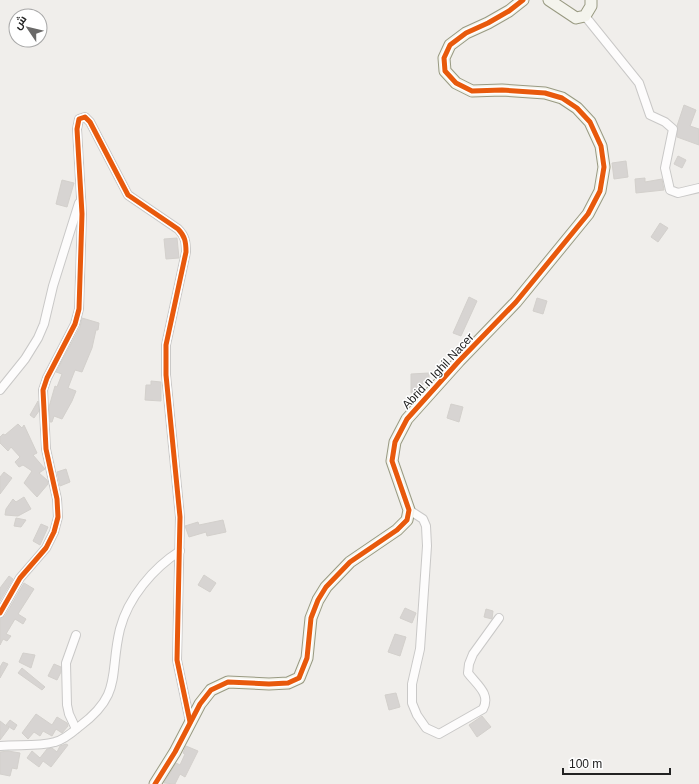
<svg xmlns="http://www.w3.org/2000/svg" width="699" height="784" font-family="Arial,Cairo,sans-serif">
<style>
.building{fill:#d7d4d2;stroke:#d3d0cc}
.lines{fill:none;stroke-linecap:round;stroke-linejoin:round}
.street-casing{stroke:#c9c8c7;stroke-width:10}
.secondary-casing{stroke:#999a82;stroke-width:13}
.street{stroke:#fdfcfc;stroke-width:8}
.secondary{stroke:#f4f4ed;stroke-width:11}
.cycleway-casing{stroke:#fff;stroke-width:8}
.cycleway{stroke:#e8590c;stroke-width:5}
.labels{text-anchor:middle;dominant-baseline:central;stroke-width:3;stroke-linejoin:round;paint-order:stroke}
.street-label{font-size:12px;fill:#222;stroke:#fff}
</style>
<rect width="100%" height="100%" fill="#f0eeeb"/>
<!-- building -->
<g class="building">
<path d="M684,105L696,110L690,126L699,129V145L677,137V126Z"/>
<path d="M678,156L686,160L682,168L674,164Z"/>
<path d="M626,161L628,177L614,179L612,163Z"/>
<path d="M645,178V182L662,179L664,190L636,193L635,179Z"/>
<path d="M62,180L74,183L67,207L56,204Z"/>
<path d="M660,223L668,228L658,242L651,237Z"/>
<path d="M177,238L179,258L166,259L164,239Z"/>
<path d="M469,297L477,301L461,336L453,333Z"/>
<path d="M537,298L547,301L543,314L533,311Z"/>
<path d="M82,318L99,323L98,330H96L92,348L82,372L75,370L68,388L76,391L72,401L62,419L54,416L52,422H50L49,407L55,386L57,387L62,374L56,372L80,327Z"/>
<path d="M429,373V383H423L421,393H411V374Z"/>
<path d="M151,381L161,382V401L145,400L146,385H151Z"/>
<path d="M38,401L39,411L34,418L30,415Z"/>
<path d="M451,404L463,407L459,422L447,418Z"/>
<path d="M18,424L22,428L24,425L37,453L33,455L45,469L39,473L47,480L48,484L37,497L24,483L32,471L23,465L19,467L15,462L20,457L11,447L8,451L0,443V437L3,434L5,435Z"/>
<path d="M66,469L70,482L60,486L57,472Z"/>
<path d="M4,472L12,478L0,494V477Z"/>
<path d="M24,497L31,509L18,516L5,515L6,509L13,499L16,502Z"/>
<path d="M16,518L26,520L21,527L14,526Z"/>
<path d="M223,520L226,532L207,536L206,532L189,537L185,526L198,522L199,525Z"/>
<path d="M41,524L48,527L40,545L33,541Z"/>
<path d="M204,575L216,583L210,592L198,585Z"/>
<path d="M9,576L13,579L0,601V588Z"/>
<path d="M24,583L34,589L18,614L26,619L23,624L15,619L6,634L11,636L7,641L3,639L0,645V618L5,616Z"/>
<path d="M405,608L416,613L412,623L400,618Z"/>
<path d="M486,609L493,611L492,619L484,617Z"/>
<path d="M395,634L406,637L400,656L388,652Z"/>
<path d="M23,653L35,655L31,668L19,662Z"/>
<path d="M3,662L8,664L0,678V667Z"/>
<path d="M54,664L61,667V672L57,680L48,676Z"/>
<path d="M22,668L45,687L42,690L18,673Z"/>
<path d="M396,693L400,707L389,710L385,695Z"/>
<path d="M36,714L52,725L57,717L67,723L68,726L62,733L56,729L52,736L43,731L40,736L34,732L28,739L22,733Z"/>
<path d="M482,716L491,727L477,737L469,725Z"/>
<path d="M10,720L17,725L14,730L6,725Z"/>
<path d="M0,721L9,728L0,740Z"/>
<path d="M66,744L68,745L51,767L43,761L39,767L27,758L32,751L40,758L47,749L52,748L57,752L60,746Z"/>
<path d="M186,746L198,751L185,777L180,774L175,784L164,783L176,763L180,765L185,754L183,753Z"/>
<path d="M8,751L20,753L17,769L12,768L10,776L0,774V752Z"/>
</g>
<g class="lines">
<defs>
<g id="street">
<path d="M585,16L639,83L650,115L665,122L673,129L665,168L670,190L678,193L699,188"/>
<path d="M0,390L25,359L38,338L44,324L53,286L79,203"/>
<path d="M409,510L423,519L426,526L427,546L420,649L412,684V703L417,715L426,728L439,734L483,709C491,694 477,685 468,673L469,664L473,654L499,618"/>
<path d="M0,613L20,578L46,548L54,532L58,517L57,499L46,449L43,390L47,378L75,324L79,309L82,214L77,129L79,119L85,117L90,122L128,195L178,229C185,236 186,242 186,252L166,345V375L180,517L177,660L190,722"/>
<path d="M76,635L66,663L67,705L69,714L76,729"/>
<path d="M0,746C18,744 37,747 55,742C64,740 73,732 80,726C123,694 109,674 120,629C128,598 153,568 180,551"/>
</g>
<g id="secondary">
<path d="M549,0L576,18L585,16L591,6V0"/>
<path d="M155,784L175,752L200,704L211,690L228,682L269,684L288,683L299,678L307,658L311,618L318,600L326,587L350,562L397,530L407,520L409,510L392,461L395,442L407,419L459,361L516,302L588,214L600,191L604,167L601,146L590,122L577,108L562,98L545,93L502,90L472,91L456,83L445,71L444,58L450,45L466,33L488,23L509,11L523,0"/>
</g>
</defs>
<!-- street casing -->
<use href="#street" class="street-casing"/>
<!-- secondary casing -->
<use href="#secondary" class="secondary-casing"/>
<!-- street -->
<use href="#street" class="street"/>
<!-- secondary -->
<use href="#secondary" class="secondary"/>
<defs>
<g id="cycleway">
<path d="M0,613L20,578L46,548L54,532L58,517L57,499L46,449L43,390L47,378L75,324L79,309L82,214L77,129L79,119L85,117L90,122L128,195L178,229C185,236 186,242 186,252L166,345V375L180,517L177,660L190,722"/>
<path d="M155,784L175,752L200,704L211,690L228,682L269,684L288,683L299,678L307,658L311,618L318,600L326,587L350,562L397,530L407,520L409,510L392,461L395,442L407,419L459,361L516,302L588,214L600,191L604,167L601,146L590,122L577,108L562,98L545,93L502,90L472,91L456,83L445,71L444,58L450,45L466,33L488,23L509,11L523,0"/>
</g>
</defs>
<!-- cycleway casing -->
<use href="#cycleway" class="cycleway-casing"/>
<!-- cycleway -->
<use href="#cycleway" class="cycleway"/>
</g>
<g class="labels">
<!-- street labels -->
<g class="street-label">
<text transform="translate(438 371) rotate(-47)">Abrid n Ighil Nacer</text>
</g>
</g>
<!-- north arrow -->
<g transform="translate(28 28) rotate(305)"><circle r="19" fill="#ffffff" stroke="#a7a7a7"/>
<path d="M0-3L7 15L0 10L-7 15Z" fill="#6a6968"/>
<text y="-6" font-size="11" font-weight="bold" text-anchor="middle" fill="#222222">ش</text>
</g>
<!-- scale -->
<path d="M563 768v6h107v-6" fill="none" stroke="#222222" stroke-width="2"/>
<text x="569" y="768" font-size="12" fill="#222222" stroke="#ffffff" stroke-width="3" paint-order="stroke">100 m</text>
</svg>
